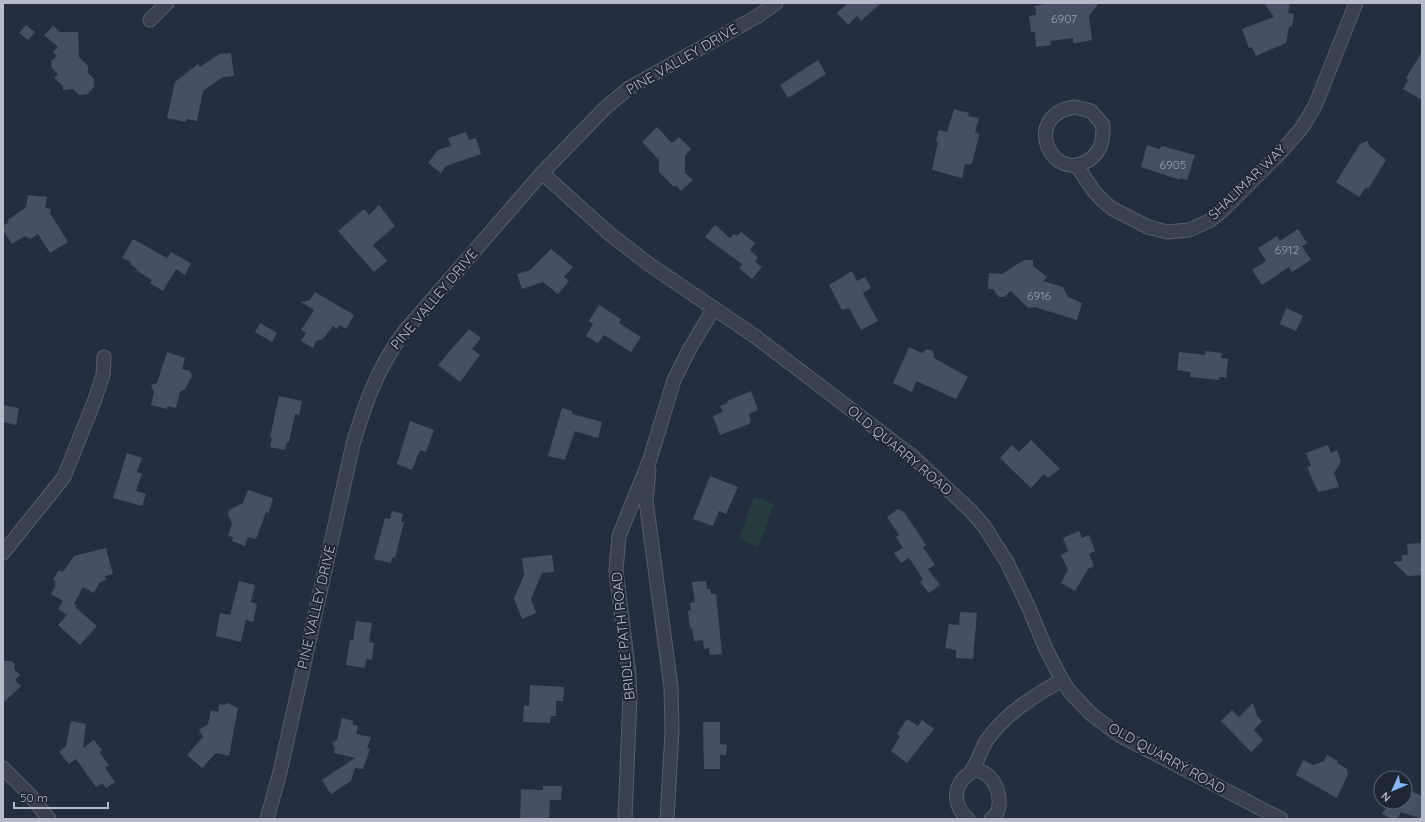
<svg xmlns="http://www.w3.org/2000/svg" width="1425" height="822" font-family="Quicksand,sans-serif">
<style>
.green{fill:#263c3f}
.building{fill:#455162}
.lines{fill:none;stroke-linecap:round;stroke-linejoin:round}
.street-casing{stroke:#565f6c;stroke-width:15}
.street{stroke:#38414e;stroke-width:13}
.labels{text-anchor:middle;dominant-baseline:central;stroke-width:4;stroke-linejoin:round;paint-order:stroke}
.number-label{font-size:12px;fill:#98a1af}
.street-label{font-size:14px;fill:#b4bcc9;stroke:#1d2633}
</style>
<rect width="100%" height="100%" fill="#242f3e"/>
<!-- green -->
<path class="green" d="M754,497L774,504L758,547L739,539Z"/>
<!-- building -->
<g class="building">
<path d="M848,3H881L861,21L857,16L848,25L837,13Z"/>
<path d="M1050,3H1099L1089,16L1092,40L1077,43H1073V38L1050,41L1051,45L1036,47L1035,32H1031L1029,16L1036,15L1035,6Z"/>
<path d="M1264,3H1290L1288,13L1294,14L1292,27L1289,26L1286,43L1256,56L1252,47L1249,48L1242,29L1274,17Z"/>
<path d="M26,25L35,32L28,40L19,33Z"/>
<path d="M53,26L60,32H78L79,57L88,66V73L94,79V87L88,94L79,95L73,89L63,90V86L54,78L58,74L52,68L51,61L57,56L53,52L58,47L44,35Z"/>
<path d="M1422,52V100L1403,89L1408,80L1406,78Z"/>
<path d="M231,53L234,76L223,77L203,91L197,121L186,119V122L167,118L175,82L198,64L200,67L219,54Z"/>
<path d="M818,60L826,74L788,98L780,85Z"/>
<path d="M954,109L969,113L968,116L979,118L975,132L978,133L979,136L972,163L970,165L965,164L962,178L932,170L938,142L936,141L939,130L947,132Z"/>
<path d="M657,127L672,143L679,137L691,149L685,155V173L693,180L681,191L676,185L674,187L659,172V160L642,142Z"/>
<path d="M466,132L469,140L476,138L481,154L446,166L441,173L428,163L438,150L451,146L448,138Z"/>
<path d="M1368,141L1369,146L1386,160L1368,189L1366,187L1359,197L1336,182L1360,144Z"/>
<path d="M1147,145L1159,149L1162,146L1195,155L1187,180L1180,178V180L1141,167Z"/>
<path d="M28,195L47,197L45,208L51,209L50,213L68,242L50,253L38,234L30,239L25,236L12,244L3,230V226L9,222L8,220L26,207Z"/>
<path d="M379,205L395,226L373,245L387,261L374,272L338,231L364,209L369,215Z"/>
<path d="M715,225L730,238L734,234L737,236L741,232L755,243L750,250L758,257L755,262L762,267L752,279L739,268L742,264L705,237Z"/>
<path d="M1298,229L1307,243L1302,246L1311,260L1292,272L1289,267L1262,285L1252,270L1266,261L1258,248L1277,236L1280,241Z"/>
<path d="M133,239L167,258L171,252L191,263L185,275L176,269L163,291L150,283L152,280L136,270L137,269L130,264L131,262L122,258Z"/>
<path d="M551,249L573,267L564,277L569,281L558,294L543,282L522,289L517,274L530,270Z"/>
<path d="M1024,260H1033V266L1047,277L1043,281L1063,287L1068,297L1082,303L1077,320L1035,307L1028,308L1011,291L1004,297H999L993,289H988L989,273L1002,274Z"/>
<path d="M852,271L857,281L865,277L871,288L863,293L878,321L861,330L849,308L842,310L829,285Z"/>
<path d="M315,292L354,315L346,329L340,325L337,329L333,326L323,339L316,341L313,348L301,341L306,333L301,330L314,310L301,302L310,300Z"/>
<path d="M599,305L621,319L619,323L641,337L631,352L604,335L598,343L586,336L593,324L589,321Z"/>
<path d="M1286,308L1303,316L1296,331L1280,324Z"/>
<path d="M260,323L277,333L272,342L255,332Z"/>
<path d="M469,329L481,338L472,349L480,355L460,382L438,365Z"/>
<path d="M909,347L922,353L927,349L933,351L934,358L968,377L956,399L916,381L912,392L893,383Z"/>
<path d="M1205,351L1222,353L1221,358L1228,359L1226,378L1219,377V380L1190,377L1191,372L1177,370L1179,352L1205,355Z"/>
<path d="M167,352L185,358L182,369L190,371L192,376L185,389L180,392L176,408L168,406L167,409L151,405L154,392L151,385L157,383Z"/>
<path d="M751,391L758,410L749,414L751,420L749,424L720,435L713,416L723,412L720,406L728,403L727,401Z"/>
<path d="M279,396L302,401L299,415L295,414L289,442H287L285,450L270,447L272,438L270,437Z"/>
<path d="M3,405L19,408L16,425L3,422Z"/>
<path d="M562,408L572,411V414L602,422L598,438L575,431L565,460L548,456Z"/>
<path d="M410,421L434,430L426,452L420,450L412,470L397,464Z"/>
<path d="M1031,440L1060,469L1048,478L1044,474L1031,488L1000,458L1012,445L1019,452Z"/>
<path d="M1328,445L1331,453L1337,450L1341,462L1334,473L1339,487L1318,492L1307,467L1311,466L1306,453Z"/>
<path d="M127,453L142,458L137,472L142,474L136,491L146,494L142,506L113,498Z"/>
<path d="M710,476L738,487L726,514L719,511L713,526L693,519Z"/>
<path d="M248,490L273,498L269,513L266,512L256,539L248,537L245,546L232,541L233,537L228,536L232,523L228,515L229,510L243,503Z"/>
<path d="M898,509L904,512L926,545L923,547L935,565L928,569L940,585L929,593L920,582L923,579L909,558L901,563L894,553L903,548L896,537L899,535L887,517Z"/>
<path d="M392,511L403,514L401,522H404L395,558L392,557L391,563L374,559L385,518L390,519Z"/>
<path d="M1079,531L1082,538L1089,535L1095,551L1089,554L1094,566L1088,569L1075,591L1061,583L1068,570L1061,555L1068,551L1063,538Z"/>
<path d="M1422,543V575L1408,576L1393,562L1402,561V555H1408L1407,544Z"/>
<path d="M106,548L113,574L105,576L106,580L100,582L94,593L83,587L74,604L77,606L75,607L97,626L80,645L58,625L67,615L58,609L63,601L51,594L56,585H54L56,582L53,580L59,570L62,572L65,569L74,556Z"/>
<path d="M552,555L554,572L542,573L531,599L536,613L522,619L514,598L524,575L522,558Z"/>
<path d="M239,581L255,585L251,602L257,604L253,622L246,620L241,642L216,636L220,613L230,615Z"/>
<path d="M706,581L707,589H710L711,594H716L722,654L710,655L709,648L704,649L703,640L694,641L692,628L690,629L688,611L691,610L690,603L695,602L692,582Z"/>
<path d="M960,612L977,613L973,659L956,658V650L945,648L949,624L959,625Z"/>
<path d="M356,621L372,623L369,642L374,643L372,660L366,659L365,668L346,665L350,640H353Z"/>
<path d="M3,661H11L15,664L14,669L20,675L15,680L21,686L3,703Z"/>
<path d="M530,685L564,687L563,701H556V716H551L550,723L523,722L524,705L529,706Z"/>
<path d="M227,703L238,708L229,756L216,753L202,768L187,755L203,737L199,730L208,724L211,710L218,712L219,704L224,705Z"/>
<path d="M1253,703L1257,716L1262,721L1254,730L1263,740L1251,752L1221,721L1232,710L1239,717Z"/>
<path d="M342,718L353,721V725L358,726L356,734L371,737L367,748L370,749L363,769L355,768L351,781L331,794L322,780L355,758L334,753L335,748L332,743L337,740Z"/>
<path d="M907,719L918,726L922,720L934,729L907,763L891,751L900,736L897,734Z"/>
<path d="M71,721L86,724L83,748L94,740L102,750L99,752L109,765L105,768L115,782L106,788L102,783L96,787L76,759L69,764L59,752L66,746Z"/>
<path d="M703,722H720V744L727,745L726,755H720V769H704Z"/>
<path d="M1327,755L1338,761L1337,763L1347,769L1348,774L1337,798L1296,775L1303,760L1313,765L1324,761Z"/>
<path d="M543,786H562L561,800H550L549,819H520L521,789L543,790Z"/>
<path d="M1408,790L1422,796V819L1401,812L1397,819H1391L1382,814L1389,803L1396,806L1398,802H1405V795Z"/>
</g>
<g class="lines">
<defs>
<g id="street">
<path d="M150,20L167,3"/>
<path d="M1075,107L1091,111L1103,125C1103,139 1102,151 1089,160C1052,185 1020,115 1075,107Z"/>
<path d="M1077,166L1093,190L1103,201L1113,209L1148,227L1167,232L1189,230L1209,221L1223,210L1278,155L1301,129L1315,106L1356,3"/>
<path d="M542,173L611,235L650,265L756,337L912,456L971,511L984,526L1007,562L1028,606L1046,649L1062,680L1071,693L1091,714L1119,735L1281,819"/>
<path d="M649,470L646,501L671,687L672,731L667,819"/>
<path d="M3,553L64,477L94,402L103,375L104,357"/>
<path d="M3,768L29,794L49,819"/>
<path d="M972,771C995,766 1009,808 991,819"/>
<path d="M267,819L280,772L353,444C366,401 377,369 404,332L542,173L606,107L629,88L758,16L776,3"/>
<path d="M625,819L630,696L629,675L616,571L619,536L650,459L674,380L690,348L714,308"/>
<path d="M968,819C956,809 952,792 963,779C966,776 970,774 972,770C978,761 981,749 987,740C1006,713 1034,696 1062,680"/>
</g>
</defs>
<!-- street casing -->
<use href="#street" class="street-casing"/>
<!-- street -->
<use href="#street" class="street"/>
</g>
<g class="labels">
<!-- number labels -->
<g class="number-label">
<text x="1064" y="18">6907</text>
<text x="1173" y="164">6905</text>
<text x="1287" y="249">6912</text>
<text x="1039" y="295">6916</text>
</g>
<!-- street labels -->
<g class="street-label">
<text transform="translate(682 59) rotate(-30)">PINE VALLEY DRIVE</text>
<text transform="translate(1247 182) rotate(-44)">SHALIMAR WAY</text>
<text transform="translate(434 299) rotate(-50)">PINE VALLEY DRIVE</text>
<text transform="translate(900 450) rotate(40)">OLD QUARRY ROAD</text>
<text transform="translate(316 607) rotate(-77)">PINE VALLEY DRIVE</text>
<text transform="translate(623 636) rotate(-96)">BRIDLE PATH ROAD</text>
<text transform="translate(1167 758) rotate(29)">OLD QUARRY ROAD</text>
</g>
</g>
<!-- border -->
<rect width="1425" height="822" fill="none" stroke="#b4bcc9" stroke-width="8"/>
<!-- north arrow -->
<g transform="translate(1393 790) rotate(225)"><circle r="19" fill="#1d2633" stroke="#59626f"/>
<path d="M0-3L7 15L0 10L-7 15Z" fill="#8ab4f8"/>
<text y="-6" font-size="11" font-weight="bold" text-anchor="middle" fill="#b4bcc9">N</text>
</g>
<!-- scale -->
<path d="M14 802v6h94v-6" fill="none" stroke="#b4bcc9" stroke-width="2"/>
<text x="20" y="802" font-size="12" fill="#b4bcc9" stroke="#1d2633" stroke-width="3" paint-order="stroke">50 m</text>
</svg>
